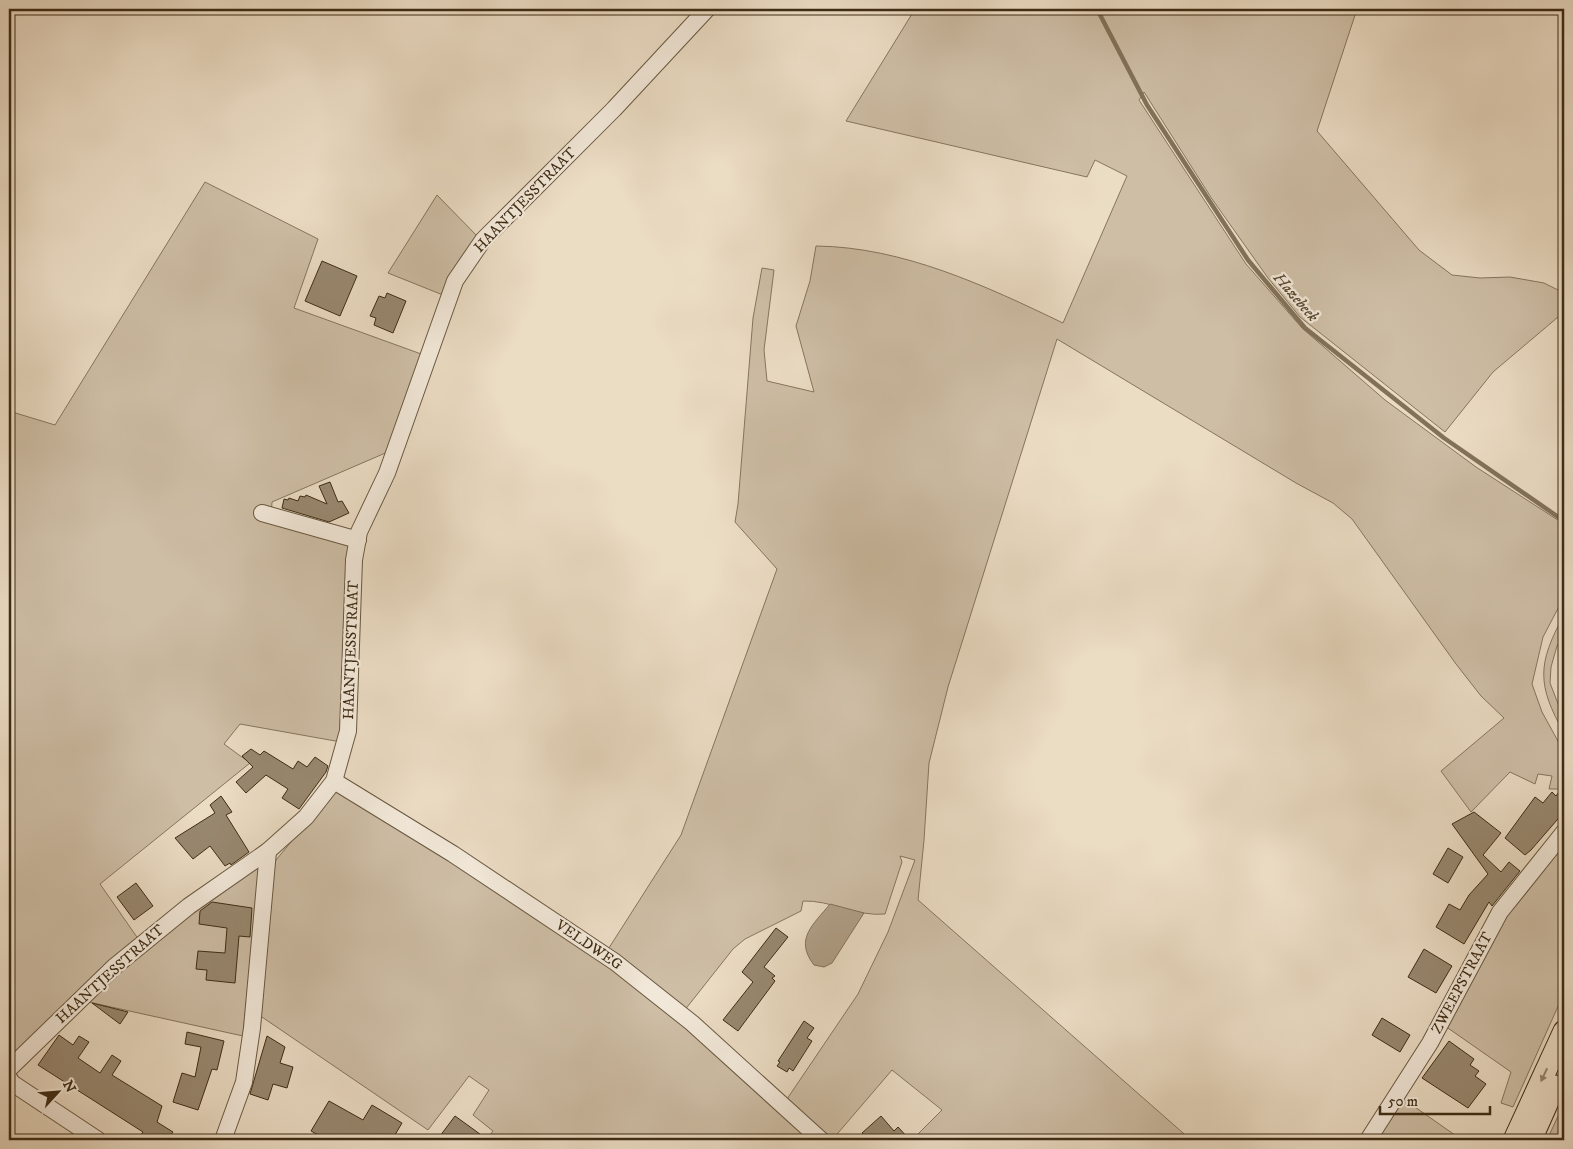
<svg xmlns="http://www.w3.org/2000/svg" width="1573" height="1149" font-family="'IM FELL DW Pica',serif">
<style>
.green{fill:#cebea6;stroke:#86755d}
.water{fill:#b0a088;stroke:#82725a}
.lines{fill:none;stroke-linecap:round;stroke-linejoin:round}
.stream{stroke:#82725a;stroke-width:4.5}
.building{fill:#988870;stroke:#3e2c14}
.minor-casing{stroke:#695840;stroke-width:18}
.major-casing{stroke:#3e2c14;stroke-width:23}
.minor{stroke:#f2e8d9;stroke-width:16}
.major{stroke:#ebdcc4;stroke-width:21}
.oneway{fill:#94846c}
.labels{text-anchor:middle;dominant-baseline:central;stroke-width:4.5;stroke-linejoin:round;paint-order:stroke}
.street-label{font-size:15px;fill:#3e2c14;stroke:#f2e8d9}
.water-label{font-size:16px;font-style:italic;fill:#5a4931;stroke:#f2e8d9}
</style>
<rect width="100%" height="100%" fill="#ebdcc4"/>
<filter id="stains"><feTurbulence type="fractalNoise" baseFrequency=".004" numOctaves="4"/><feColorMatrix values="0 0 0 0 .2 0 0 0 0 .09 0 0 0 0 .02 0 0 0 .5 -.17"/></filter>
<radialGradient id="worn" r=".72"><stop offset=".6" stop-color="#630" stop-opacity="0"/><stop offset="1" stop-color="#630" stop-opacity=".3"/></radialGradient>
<!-- green -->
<g class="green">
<path d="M915,9H1357L1317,131L1419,250L1452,275L1480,278L1510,277L1544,283L1564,293V312L1493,372L1445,432L1300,317L1268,278L1212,199L1144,92L1139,100L1246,264L1302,328L1385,400L1476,467L1564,524V597L1543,637L1532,684L1542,712L1564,752V792L1561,789H1549L1552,776L1538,774L1535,784L1510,772L1471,812L1441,771L1504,718L1481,696L1456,664L1352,519L1333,503L1296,483L1057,339L948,687L929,763L924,840L918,900L1191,1140H912L942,1110L892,1070L832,1140H827L787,1099L858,994L888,932L915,860L900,856L902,862L885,914C857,917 831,900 803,901L801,911L745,939L733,949L684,1011L607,951L681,835L777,569L735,522L738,504L753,318L762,268L774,270L764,350L767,381L814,392L796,326L810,281L816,246C903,247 986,286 1063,323L1127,176L1095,160L1087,177L846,121Z"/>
<path d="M205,182L318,239L294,308L424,355L390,451L272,502L271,519L351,543L341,742L240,724L224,744L250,763L100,884L139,940L23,1048L9,1055V411L55,425Z"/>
<path d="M437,195L480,239L443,295L388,273Z"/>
<path d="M1564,615V634L1557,646L1551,667L1550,683L1564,719V733C1537,685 1537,664 1564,615Z"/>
<path d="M337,791L569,935L657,1002L815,1140H486L493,1131L473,1115L489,1090L469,1076L428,1130L259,1015L269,882L276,860L332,793Z"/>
<path d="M1564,842V993L1513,1107L1501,1103L1511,1072L1445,1026L1495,928Z"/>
<path d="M258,865L259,869L243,1036L84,1001L119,968Z"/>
<path d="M1402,1098L1462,1140H1372Z"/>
<path d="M1564,1103V1140H1547Z"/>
</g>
<!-- water -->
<path class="water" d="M830,904L864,913L832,963L824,967L814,965C794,939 813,925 830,904Z"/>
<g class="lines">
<!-- stream -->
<path class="stream" d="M1097,9L1147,105L1248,260L1305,328L1444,438L1564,521"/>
</g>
<!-- building -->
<g class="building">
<path d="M322,261L357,276L340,316L305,301Z"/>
<path d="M387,293L406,301L393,333L374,325L376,318L370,316L379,296L385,298Z"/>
<path d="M330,482L338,502L342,501L349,513L329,522L282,508L284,499L288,500L289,498L298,501L300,496L305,497L306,495L327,504L319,486Z"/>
<path d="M251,749L260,755L264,751L293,769L298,761L307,767L315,757L328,766L326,772L299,809L282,798L288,789L266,775L246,793L236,782L253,767L242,756Z"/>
<path d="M1564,785V812L1531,850L1525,855L1505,838L1535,797L1543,803L1552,792L1556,796Z"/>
<path d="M221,796L232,812L226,815L249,852L231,865L230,863L225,866L210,846L193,859L175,838L215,813L210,805Z"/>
<path d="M1474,812L1501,833L1483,855L1501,872L1509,862L1520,871L1492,906L1489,902L1464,944L1436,927L1449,904L1460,910L1469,895L1488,874L1452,824Z"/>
<path d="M1448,848L1463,857L1448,883L1433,874Z"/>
<path d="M136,883L153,906L134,920L117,897Z"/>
<path d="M212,902L252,908L250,937L239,936L235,983L206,980L207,970L196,969L198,951L225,953L227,928L199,924L200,911Z"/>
<path d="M776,928L788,937L764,967L775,976L772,978L775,981L738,1031L723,1020L753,982L742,972Z"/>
<path d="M1424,949L1452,966L1436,993L1408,977Z"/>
<path d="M92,1003L128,1012L120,1024Z"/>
<path d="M1382,1018L1410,1035L1400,1052L1372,1035Z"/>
<path d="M804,1021L814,1028L807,1038L812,1041L793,1071L789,1068L787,1072L777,1066L780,1062L778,1061Z"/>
<path d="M187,1032L224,1041L217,1070L212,1069L198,1110L173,1102L182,1073L195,1077L201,1047L185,1044Z"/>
<path d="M59,1035L73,1045L79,1036L89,1042L78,1058L100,1073L112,1055L121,1061L112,1075L162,1106L157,1122L173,1132L167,1140H137L143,1132L38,1065Z"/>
<path d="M267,1036L285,1047L280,1063L293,1067L287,1088L273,1084L268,1100L250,1094Z"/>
<path d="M1449,1041L1474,1059L1470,1065L1479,1071L1475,1076L1486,1084L1468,1108L1422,1078Z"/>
<path d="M329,1101L363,1120L372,1105L402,1123L392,1140H327L311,1131Z"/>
<path d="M455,1116L473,1129L488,1140H437Z"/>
<path d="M881,1116L894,1131L898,1127L910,1140H869L862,1133Z"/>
</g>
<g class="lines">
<defs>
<g id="minor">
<path d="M262,513L358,540"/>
<path d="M334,781L453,854L615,962L692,1023L821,1140"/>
<path d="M9,1069L114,967L189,906L268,851L306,817L334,781L348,731L354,560L359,532L387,473L455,281L483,240L614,109L707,9"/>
<path d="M9,1078L12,1083L98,1140"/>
<path d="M223,1140L244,1082L252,1028L268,851"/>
<path d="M1368,1140L1430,1043L1500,912L1564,832"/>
</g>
<g id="major">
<path d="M1514,1140L1564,1031"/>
<path d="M1531,1140L1555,1086"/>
</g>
</defs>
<!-- minor casing -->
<use href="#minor" class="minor-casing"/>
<!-- major casing -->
<use href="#major" class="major-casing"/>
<!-- minor -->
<use href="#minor" class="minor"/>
<!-- major -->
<use href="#major" class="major"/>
</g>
<!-- one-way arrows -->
<defs><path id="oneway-solid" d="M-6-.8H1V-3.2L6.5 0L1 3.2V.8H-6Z" transform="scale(1.25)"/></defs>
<use class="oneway" href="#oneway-solid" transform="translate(1544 1075) rotate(115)"/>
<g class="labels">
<!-- street labels -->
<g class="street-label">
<text transform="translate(525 200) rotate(-46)">HAANTJESSTRAAT</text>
<text transform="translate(351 650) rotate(-88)">HAANTJESSTRAAT</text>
<text transform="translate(589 945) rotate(34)">VELDWEG</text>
<text transform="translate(110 974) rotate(-42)">HAANTJESSTRAAT</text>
<text transform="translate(1462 983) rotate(-62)">ZWEEPSTRAAT</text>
</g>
<!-- water labels -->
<g class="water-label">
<text transform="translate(1296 297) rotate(49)">Hazebeek</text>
</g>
</g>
<!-- margin -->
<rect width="1573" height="1149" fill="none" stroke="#ebdcc4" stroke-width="30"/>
<rect x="10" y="10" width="1553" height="1129" fill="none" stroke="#3e2c14" stroke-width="2.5"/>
<rect x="15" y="15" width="1543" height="1119" fill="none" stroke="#3e2c14"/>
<!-- north arrow -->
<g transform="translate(58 1092) rotate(64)" stroke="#f2e8d9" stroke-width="4" paint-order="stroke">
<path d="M0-4L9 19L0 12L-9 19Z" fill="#3e2c14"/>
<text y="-8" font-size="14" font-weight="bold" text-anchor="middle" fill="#3e2c14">N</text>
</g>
<!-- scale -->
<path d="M1380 1106v8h110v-8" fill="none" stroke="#3e2c14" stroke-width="2.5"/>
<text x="1388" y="1106" font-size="15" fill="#3e2c14" stroke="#f2e8d9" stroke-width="4" paint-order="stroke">50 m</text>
<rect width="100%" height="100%" filter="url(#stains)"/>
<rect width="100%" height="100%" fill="url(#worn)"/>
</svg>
